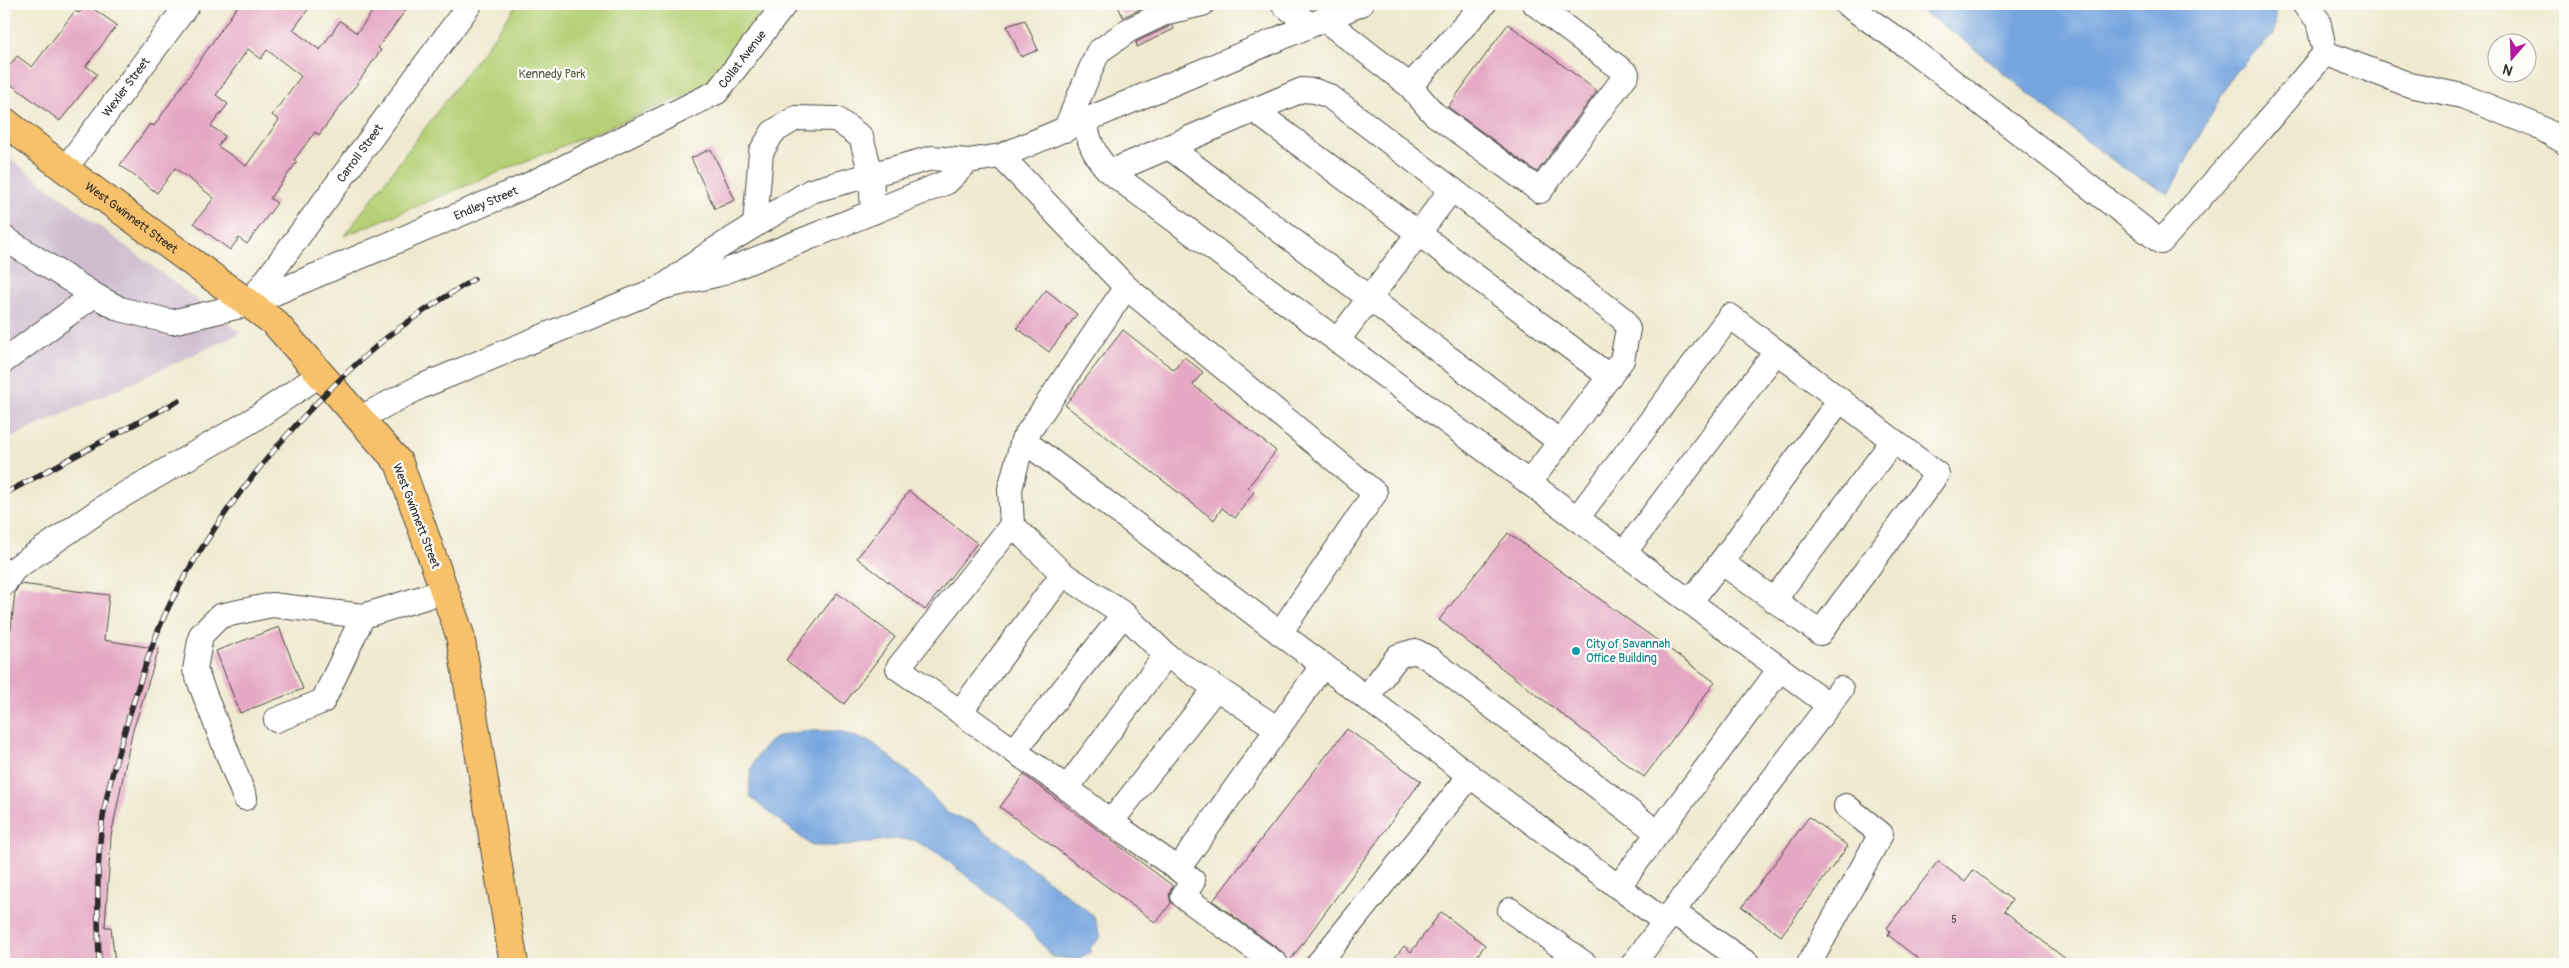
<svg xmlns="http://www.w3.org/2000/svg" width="2569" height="968" font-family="Pangolin,sans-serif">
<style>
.industrial{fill:#cfbdcf}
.green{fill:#b5d076;stroke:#707e50}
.water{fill:#75a4df;stroke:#506885}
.building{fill:#e5a8c4;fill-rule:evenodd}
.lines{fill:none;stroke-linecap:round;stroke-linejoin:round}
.minor-casing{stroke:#484844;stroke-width:26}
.major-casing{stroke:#484844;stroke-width:30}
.minor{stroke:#fff;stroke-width:24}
.major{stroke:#f7c06b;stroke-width:28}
.rail-casing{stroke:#2b2b2b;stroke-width:5.5}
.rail{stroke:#fdfcf7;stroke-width:4;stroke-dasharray:11;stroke-linecap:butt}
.culture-dot{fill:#0f9aa8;stroke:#fdfcf7;stroke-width:2}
.labels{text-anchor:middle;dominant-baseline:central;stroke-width:4.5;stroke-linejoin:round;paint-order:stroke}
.number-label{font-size:10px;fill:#5a4a51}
.street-label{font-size:12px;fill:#2b2b2b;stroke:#fdfcf7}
.park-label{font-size:12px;fill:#545d42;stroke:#fdfcf7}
.culture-label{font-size:12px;fill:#0d838f;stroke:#fdfcf7;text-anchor:start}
</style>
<rect width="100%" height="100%" fill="#fdfcf7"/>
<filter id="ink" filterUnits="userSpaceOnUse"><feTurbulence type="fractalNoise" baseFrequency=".02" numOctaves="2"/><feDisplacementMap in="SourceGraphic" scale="10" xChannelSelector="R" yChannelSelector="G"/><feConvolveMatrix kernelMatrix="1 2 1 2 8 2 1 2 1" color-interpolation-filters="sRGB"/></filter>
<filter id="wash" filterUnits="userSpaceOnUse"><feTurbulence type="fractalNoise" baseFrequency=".0096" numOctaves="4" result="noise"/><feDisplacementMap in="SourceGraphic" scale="20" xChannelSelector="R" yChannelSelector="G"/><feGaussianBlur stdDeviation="1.12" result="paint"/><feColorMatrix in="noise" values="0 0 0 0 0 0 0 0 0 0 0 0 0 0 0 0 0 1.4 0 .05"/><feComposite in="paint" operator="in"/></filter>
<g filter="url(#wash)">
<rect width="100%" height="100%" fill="#efe9cf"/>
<!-- industrial -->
<path class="industrial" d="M4,154L241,333L4,441Z"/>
<!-- green -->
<path class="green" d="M518,4H769L706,87L344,236Z"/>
<!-- water -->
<g class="water">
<path d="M1911,4H2277L2274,34L2232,76L2168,194L2122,167L2080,136L1959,36Z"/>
<path d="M805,731H839L873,743L919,781L947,813L974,823L1094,916L1101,937L1090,948L1091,952L1078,959L1052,957L1023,921L939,854L914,840L892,839L846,846H812L750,797C748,772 752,755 774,739C781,734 796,733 805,731Z"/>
</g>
<g id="blocks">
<!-- building -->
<g class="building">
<path d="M86,4L117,25L86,66L97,74L60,121L4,79V73L17,56L32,67L75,11L79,13Z"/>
<path d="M239,4H312L293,30L320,50L340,21L357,33L378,4H410L378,48L381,50L362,77L319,135L315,132L294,160L297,162L270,198L277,203L247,244L239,238L230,250L194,223L214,198L175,168L157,193L120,165L150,124L154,126ZM248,49L261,59L267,50L301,76L272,115L279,120L246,166L218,146L225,136L211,126L228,104L216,95Z"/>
<path d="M1117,4H1152L1123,17Z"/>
<path d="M1025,20L1038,50L1021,57L1007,26Z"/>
<path d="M1508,24L1597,91L1537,172L1448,107Z"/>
<path d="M1172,25L1174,29L1137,47L1136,42Z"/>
<path d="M711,149L735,200L715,209L691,158Z"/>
<path d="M1046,290L1077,314L1049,352L1017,328Z"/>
<path d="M1123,330L1174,370L1184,357L1203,372L1193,385L1276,451L1248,487L1254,492L1235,518L1222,508L1214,520L1065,405Z"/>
<path d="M909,491L977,543L925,610L857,558Z"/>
<path d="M1508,533L1715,682L1644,777L1439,620Z"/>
<path d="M20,584L109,595L104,640L159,649L132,733L111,836L105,927H111L115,964H4V628L11,629L15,592Z"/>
<path d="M837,593L895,637L844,704L786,660Z"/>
<path d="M279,627L303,689L240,713L216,651Z"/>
<path d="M1347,729L1421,781L1289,962L1284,953L1213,901Z"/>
<path d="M1024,775L1173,886L1169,894L1171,903L1156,923L1000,807Z"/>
<path d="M1809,817L1848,846L1781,936L1742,907Z"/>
<path d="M1938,861L1965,882L1973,870L2012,900L2004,911L2072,964H1925L1888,935L1890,931L1887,928Z"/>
<path d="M1441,912L1485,945L1471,964H1390L1404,946L1411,952Z"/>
</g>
</g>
</g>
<g filter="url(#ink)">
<use href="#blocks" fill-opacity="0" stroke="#484844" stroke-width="1"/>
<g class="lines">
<defs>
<g id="minor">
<path d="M1283,4L1310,25"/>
<path d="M1846,4L1908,47L2161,242L2260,130L2325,53"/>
<path d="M2304,4L2318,20L2325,53L2410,85L2462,96L2537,126L2565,142"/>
<path d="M1324,19L1410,86L1433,113L1540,191L1627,74L1535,4"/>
<path d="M1410,86L1484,4"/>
<path d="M1254,110L1610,377"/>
<path d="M1085,122C1089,143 1095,157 1110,172L1829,705"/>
<path d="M1065,130L1098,52L1129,30L1167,12L1202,4"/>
<path d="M1169,147L1560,442"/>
<path d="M1001,156L1126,287L1023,440L1665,922"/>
<path id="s1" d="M65,169L188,4"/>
<path d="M1110,172L1302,90L1315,91L1329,96L1623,319L1628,329L1622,360L1529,483"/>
<path d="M755,225L761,152L773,132L796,118L836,119L861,137L871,174L873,212"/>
<path id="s2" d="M4,238L94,295L120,309L172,322L249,304L524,187L717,92L785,4"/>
<path d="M663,287L711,252L811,191L932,158L968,161L1001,156L1361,4"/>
<path d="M1126,287L1375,493L1280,633"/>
<path id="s3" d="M250,302L470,4"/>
<path d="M1337,341L1452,189"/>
<path d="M4,361L94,295"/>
<path d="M360,418L420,387L663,287L719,274L947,182L968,161"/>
<path d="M1577,518L1730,316L1937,474L1820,633L1721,562L1690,602"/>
<path d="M1012,525L1010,489L1023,440"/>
<path d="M1624,553L1776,352"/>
<path d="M1721,562L1840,400"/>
<path d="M4,584L14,569L113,501L251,421L321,374"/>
<path d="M1774,600L1893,441"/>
<path d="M1366,698L1398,656L1415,651L1430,659L1658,833"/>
<path d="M960,712L898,668L1012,525L1063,574"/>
<path d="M276,720L323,701L363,616"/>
<path d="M1014,751L960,712L1063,574L1124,614"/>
<path d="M1070,790L1014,751L1124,614L1166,655"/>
<path d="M245,798L195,670L201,635L220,616L272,605L363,616L445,591"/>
<path d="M1111,822L1067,788L1166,655L1216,688"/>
<path d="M1178,869L1111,822L1216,688L1278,729"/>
<path d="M1618,887L1780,669"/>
<path d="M1510,910L1585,964"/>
<path d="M1673,912L1748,964"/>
<path d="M1276,964L1183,896L1193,881L1178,869L1323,665"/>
<path d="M1318,964L1470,776"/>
<path d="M1633,964L1841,689"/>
<path d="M1809,964L1881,834L1846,806"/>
</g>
<g id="major">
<path id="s4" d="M4,121L65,169L275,323L399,463L460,635L514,964"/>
</g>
</defs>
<!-- minor casing -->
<use href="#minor" class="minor-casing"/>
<!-- major casing -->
<use href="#major" class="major-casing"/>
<!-- minor -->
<use href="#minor" class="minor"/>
<!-- major -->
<use href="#major" class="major"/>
<defs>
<g id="rail">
<path d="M4,494L178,401"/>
<path d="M99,964C98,921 96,876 101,832C105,795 117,756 128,720C140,681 152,641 170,604C217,510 304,406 385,339C413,317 443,298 474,279"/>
</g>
</defs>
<!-- rail casing -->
<use href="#rail" class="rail-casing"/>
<!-- rail -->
<use href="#rail" class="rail"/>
</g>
</g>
<!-- markers -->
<circle class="culture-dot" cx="1576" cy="651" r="5"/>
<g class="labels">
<!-- number labels -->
<g class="number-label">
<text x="1954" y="920">5</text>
</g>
<!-- street labels -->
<g class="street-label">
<text stroke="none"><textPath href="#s2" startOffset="824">Collat Avenue</textPath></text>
<text stroke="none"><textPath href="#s1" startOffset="102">Wexler Street</textPath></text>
<text stroke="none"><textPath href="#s3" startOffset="185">Carroll Street</textPath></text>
<text stroke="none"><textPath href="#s2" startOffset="526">Endley Street</textPath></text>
<text stroke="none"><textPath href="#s4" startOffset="160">West Gwinnett Street</textPath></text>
<text transform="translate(416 516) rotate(69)">West Gwinnett Street</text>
</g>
<!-- park labels -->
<g class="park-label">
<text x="552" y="74">Kennedy Park</text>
</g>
<!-- culture labels -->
<g class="culture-label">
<text x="1586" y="644">City of Savannah<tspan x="1586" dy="14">Office Building</tspan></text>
</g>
</g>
<!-- margin -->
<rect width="2569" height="968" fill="none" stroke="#fdfcf7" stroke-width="20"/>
<!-- north arrow -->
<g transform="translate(2512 58) rotate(199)"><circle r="24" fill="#fdfcf7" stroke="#a9a8a5"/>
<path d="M0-4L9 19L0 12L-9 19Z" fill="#b5179e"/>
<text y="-8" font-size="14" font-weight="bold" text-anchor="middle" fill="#2b2b2b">N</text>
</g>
</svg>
